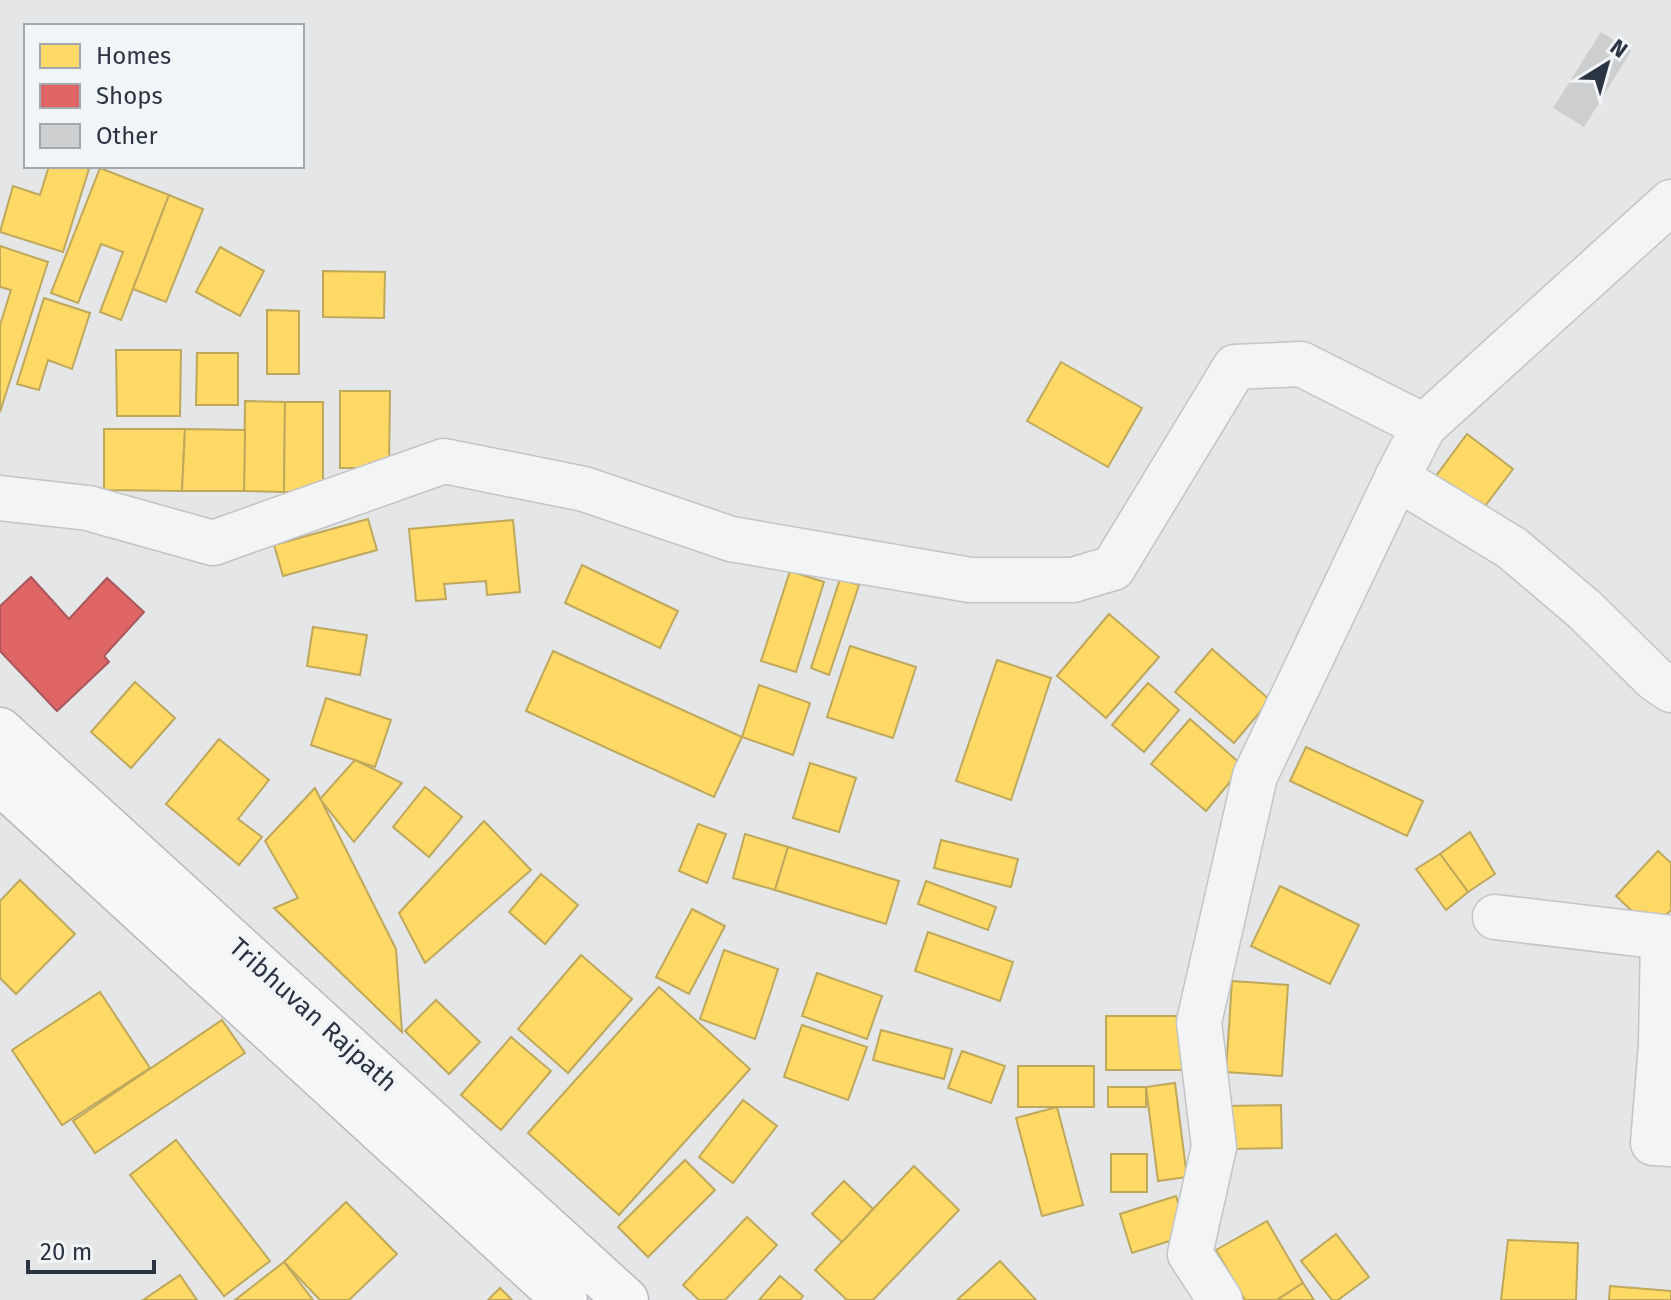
<svg xmlns="http://www.w3.org/2000/svg" width="1671" height="1300" font-family="'Fira Sans',sans-serif">
<style>
.homes{fill:#ffd966;stroke:#bfa85b;stroke-width:2}
.shops{fill:#e06666;stroke:#a9575b;stroke-width:2}
.building{fill:#ccced0}
.lines{fill:none;stroke-linecap:round;stroke-linejoin:round}
.minor-casing{stroke:#c2c4c6;stroke-width:47}
.highway-casing{stroke:#b6b9bd;stroke-width:47}
.minor{stroke:#f3f4f6;stroke-width:44}
.highway{stroke:#f7f7f7;stroke-width:44}
.labels{text-anchor:middle;dominant-baseline:central;stroke-width:8;stroke-linejoin:round;paint-order:stroke}
.street-label{font-size:26px;fill:#2a3442;stroke:#f2f5f8}
</style>
<rect width="100%" height="100%" fill="#e4e6e8"/>
<!-- homes -->
<g class="homes">
<path d="M49,166H79L89,169L63,252L0,232L13,186L40,195Z"/>
<path d="M100,168L169,195L121,320L100,312L123,252L101,244L78,303L51,293Z"/>
<path d="M169,195L203,209L166,302L133,289Z"/>
<path d="M0,246L48,262L0,412V325L11,290L0,287Z"/>
<path d="M220,247L264,271L240,316L196,292Z"/>
<path d="M323,271L385,272L384,318L323,317Z"/>
<path d="M44,298L90,313L72,369L48,360L39,390L17,384Z"/>
<path d="M267,310L299,311V374H267Z"/>
<path d="M116,350H181L180,416H117Z"/>
<path d="M197,353H238V405H196Z"/>
<path d="M1061,362L1142,408L1108,467L1027,421Z"/>
<path d="M340,391H390L389,468H340Z"/>
<path d="M245,401L285,402L284,492L244,491Z"/>
<path d="M285,402H323V492H284Z"/>
<path d="M104,429H185L182,491L104,490Z"/>
<path d="M185,429L245,430L244,491H182Z"/>
<path d="M1467,434L1513,469L1479,514L1433,480Z"/>
<path d="M368,519L377,550L283,576L274,545Z"/>
<path d="M513,520L520,592L487,595L486,581L444,584L446,599L416,601L409,529Z"/>
<path d="M582,565L678,611L660,648L565,603Z"/>
<path d="M790,571L824,582L796,672L761,661Z"/>
<path d="M840,579L859,585L829,675L811,668Z"/>
<path d="M1109,614L1159,657L1106,718L1057,676Z"/>
<path d="M313,627L367,635L360,675L307,666Z"/>
<path d="M850,646L916,667L893,738L827,717Z"/>
<path d="M1212,649L1270,700L1234,743L1175,692Z"/>
<path d="M553,651L742,737L714,797L526,711Z"/>
<path d="M997,660L1051,678L1011,800L956,781Z"/>
<path d="M135,682L175,718L131,768L91,732Z"/>
<path d="M1148,683L1179,710L1144,752L1112,725Z"/>
<path d="M759,685L810,703L793,755L742,737Z"/>
<path d="M326,698L391,720L375,767L311,745Z"/>
<path d="M1190,719L1243,766L1206,811L1151,764Z"/>
<path d="M219,739L269,780L238,819L262,837L239,865L166,804Z"/>
<path d="M1306,747L1423,801L1407,836L1290,781Z"/>
<path d="M355,760L402,783L354,842L320,799Z"/>
<path d="M810,763L856,778L839,832L793,818Z"/>
<path d="M425,787L462,817L429,857L393,827Z"/>
<path d="M315,788L396,949L402,1032L274,908L298,898L265,841Z"/>
<path d="M484,821L531,870L425,963L399,913Z"/>
<path d="M698,824L726,834L707,883L679,871Z"/>
<path d="M1470,832L1495,874L1468,892L1440,854Z"/>
<path d="M745,834L788,847L775,890L733,878Z"/>
<path d="M941,840L1018,859L1011,887L934,868Z"/>
<path d="M788,847L899,881L886,924L775,890Z"/>
<path d="M1658,851L1671,863V910L1652,930L1616,896Z"/>
<path d="M1440,854L1468,892L1446,910L1416,869Z"/>
<path d="M541,874L578,905L545,944L509,912Z"/>
<path d="M20,880L75,934L16,994L0,978V901Z"/>
<path d="M926,881L996,907L988,930L918,904Z"/>
<path d="M1280,886L1359,925L1330,984L1251,946Z"/>
<path d="M692,909L725,926L689,994L656,977Z"/>
<path d="M928,932L1013,962L1000,1001L915,971Z"/>
<path d="M724,950L778,969L755,1039L700,1019Z"/>
<path d="M581,955L632,999L568,1073L518,1029Z"/>
<path d="M817,973L882,996L867,1039L802,1016Z"/>
<path d="M1232,981L1288,985L1282,1076L1226,1072Z"/>
<path d="M659,987L750,1069L619,1215L528,1133Z"/>
<path d="M100,992L150,1068L62,1125L12,1050Z"/>
<path d="M436,1000L480,1042L449,1074L405,1031Z"/>
<rect x="1106" y="1016" width="77" height="54"/>
<path d="M222,1020L245,1053L95,1153L73,1121Z"/>
<path d="M802,1025L867,1047L848,1100L784,1077Z"/>
<path d="M881,1030L952,1049L944,1079L873,1060Z"/>
<path d="M511,1037L551,1071L501,1130L461,1095Z"/>
<path d="M962,1051L1005,1066L991,1103L948,1088Z"/>
<rect x="1018" y="1066" width="76" height="41"/>
<path d="M1175,1083L1187,1177L1158,1181L1146,1087Z"/>
<rect x="1108" y="1087" width="38" height="20"/>
<path d="M743,1100L777,1126L733,1183L699,1157Z"/>
<path d="M1281,1105L1282,1148L1225,1149L1223,1106Z"/>
<path d="M1057,1107L1083,1205L1042,1216L1016,1118Z"/>
<path d="M176,1140L270,1261L224,1296L130,1175Z"/>
<rect x="1111" y="1154" width="36" height="38"/>
<path d="M685,1160L715,1190L648,1257L618,1227Z"/>
<path d="M914,1166L959,1210L873,1300H847L815,1270Z"/>
<path d="M844,1181L873,1209L842,1242L812,1214Z"/>
<path d="M1176,1196L1188,1235L1132,1253L1120,1214Z"/>
<path d="M346,1202L397,1254L349,1300H320L284,1262Z"/>
<path d="M747,1217L777,1245L725,1300H699L683,1285Z"/>
<path d="M1267,1221L1303,1283L1277,1300H1245L1216,1250Z"/>
<path d="M1336,1234L1369,1277L1338,1300H1332L1301,1261Z"/>
<path d="M1508,1240L1578,1243L1576,1300H1501Z"/>
<path d="M1000,1261L1036,1300H957Z"/>
<path d="M284,1262L313,1300H235Z"/>
<path d="M180,1275L197,1300H143Z"/>
<path d="M780,1276L803,1296L800,1300H759Z"/>
<path d="M1303,1283L1314,1300H1277Z"/>
<path d="M1610,1286L1671,1291V1300H1609Z"/>
<path d="M500,1288L512,1300H488Z"/>
</g>
<!-- shops -->
<path class="shops" d="M31,577L69,619L107,578L144,612L104,656L109,662L57,711L0,651V606Z"/>
<!-- building -->
<path class="building" d="M1601,32L1631,51L1584,127L1553,108Z"/>
<g class="lines">
<defs>
<g id="minor">
<path d="M1397,478L1512,548L1585,610L1655,679L1671,690"/>
<path d="M0,498L88,508L213,543L444,461L584,489L731,539L970,580H1073L1113,568L1235,367L1301,364L1424,426"/>
<path d="M1495,917L1671,938"/>
<path d="M1663,938L1661,1045L1653,1143L1671,1144"/>
<path d="M1220,1300L1190,1254L1214,1147L1199,1022L1255,776L1397,478L1424,426L1671,202"/>
</g>
<g id="highway">
<path d="M0,730L626,1300"/>
<path d="M0,782L565,1300"/>
</g>
</defs>
<!-- minor casing -->
<use href="#minor" class="minor-casing"/>
<!-- highway casing -->
<use href="#highway" class="highway-casing"/>
<!-- minor -->
<use href="#minor" class="minor"/>
<!-- highway -->
<use href="#highway" class="highway"/>
</g>
<g class="labels">
<!-- street labels -->
<g class="street-label">
<text transform="translate(313 1015) rotate(42)">Tribhuvan Rajpath</text>
</g>
</g>
<!-- legend -->
<rect x="24" y="24" width="280" height="144" fill="#f2f5f8" stroke="#a2a8af" stroke-width="2"/>
<rect x="40" y="44" width="40" height="24" fill="#ffd966" stroke="#a2a8af" stroke-width="2"/>
<text x="96" y="64" font-size="24" fill="#2a3442">Homes</text>
<rect x="40" y="84" width="40" height="24" fill="#e06666" stroke="#a2a8af" stroke-width="2"/>
<text x="96" y="104" font-size="24" fill="#2a3442">Shops</text>
<rect x="40" y="124" width="40" height="24" fill="#ccced0" stroke="#a2a8af" stroke-width="2"/>
<text x="96" y="144" font-size="24" fill="#2a3442">Other</text>
<!-- north arrow -->
<g transform="translate(1607 64) rotate(37)" stroke="#f2f5f8" stroke-width="6" paint-order="stroke">
<path d="M0-6L14 30L0 20L-14 30Z" fill="#2a3442"/>
<text y="-12" font-size="22" font-weight="bold" text-anchor="middle" fill="#2a3442">N</text>
</g>
<!-- scale -->
<path d="M28 1260v12h126v-12" fill="none" stroke="#2a3442" stroke-width="4"/>
<text x="40" y="1260" font-size="24" fill="#2a3442" stroke="#f2f5f8" stroke-width="6" paint-order="stroke">20 m</text>
</svg>
